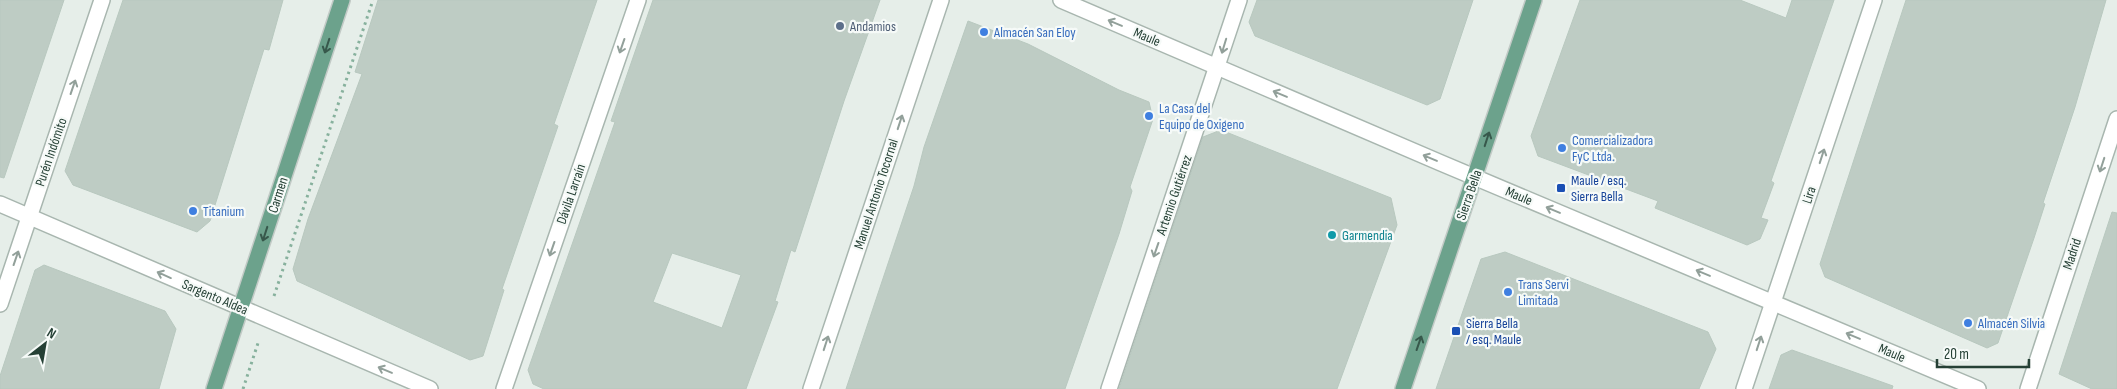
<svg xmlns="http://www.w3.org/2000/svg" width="2117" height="389" font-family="'Sofia Sans Condensed',sans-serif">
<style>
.building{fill:#beccc4;stroke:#b8c8bf;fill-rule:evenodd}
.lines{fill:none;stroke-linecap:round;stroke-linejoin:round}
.minor-casing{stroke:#a8b6af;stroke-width:18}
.major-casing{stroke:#c2cac6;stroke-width:18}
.path{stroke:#87b19d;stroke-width:3;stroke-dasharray:2.5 4;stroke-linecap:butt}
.minor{stroke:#fff;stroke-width:15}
.major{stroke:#6ca28c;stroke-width:15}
.oneway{stroke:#92a09a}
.oneway2{stroke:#37584b}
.service-dot{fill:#5c6f8a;stroke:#f6faf8;stroke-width:2}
.shop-dot{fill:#3f7fe0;stroke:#f6faf8;stroke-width:2}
.transit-dot{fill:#1a4fb4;stroke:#f6faf8;stroke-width:2}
.culture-dot{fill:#0f9aa8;stroke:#f6faf8;stroke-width:2}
.labels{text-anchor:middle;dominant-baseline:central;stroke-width:4.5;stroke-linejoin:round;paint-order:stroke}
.service-label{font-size:14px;fill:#4e5e75;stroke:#f6faf8;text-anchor:start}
.shop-label{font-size:14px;fill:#366cbe;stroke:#f6faf8;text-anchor:start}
.street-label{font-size:14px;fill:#254035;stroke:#f6faf8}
.transit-label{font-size:14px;fill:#164399;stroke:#f6faf8;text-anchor:start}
.culture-label{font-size:14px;fill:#0d838f;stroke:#f6faf8;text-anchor:start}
</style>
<rect width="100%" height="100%" fill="#e6eee9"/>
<!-- building -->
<g class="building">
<path d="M0,0H64L4,178L0,177Z"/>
<path d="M123,0H283L269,50L264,49L210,221L197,232L73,185L65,171Z"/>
<path d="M378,0H597L554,124L558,126L502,289L504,290L483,356L470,360L297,281L293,269L308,219L362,74L355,72Z"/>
<path d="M653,0H880L844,101L795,252L791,250L775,301L778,302L746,389H544L533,384L528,370L615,122L611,121ZM672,253L741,275L722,328L653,302Z"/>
<path d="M1257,0H1473L1440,99L1427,105L1255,36L1249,22Z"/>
<path d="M1580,0H1740L1786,18L1792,0H1834L1771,181L1774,183L1761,218L1768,220L1760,239L1747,245L1655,208L1658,201L1538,156L1531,136Z"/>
<path d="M1906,0H2106L2075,107L2043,203L2045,204L2034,238L1998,343L1987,348L1825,277L1820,264Z"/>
<path d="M968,21L1028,44L1119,90L1149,102L1153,119L1130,187L1132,191L1119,234L1065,389H846L914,186L924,147Z"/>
<path d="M1221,130L1391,198L1397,225L1337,389H1119L1203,137Z"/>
<path d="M2112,212L2117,213V389H2092L2059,374Z"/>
<path d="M1505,252L1708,332L1716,349L1699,389H1436L1481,259Z"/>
<path d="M44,265L165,311L176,329L159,389H0V376L35,270Z"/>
<path d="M1792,350L1893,386L1892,389H1769L1781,355Z"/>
</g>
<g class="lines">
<defs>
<g id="minor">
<path d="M1061,0L1441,163L1978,389"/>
<path d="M0,204L430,389"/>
<path d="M0,304L102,0"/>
<path d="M504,389L638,0"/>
<path d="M811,389L941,0"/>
<path d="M1109,389L1239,0"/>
<path d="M1744,389L1874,0"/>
<path d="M2028,389L2117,119"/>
</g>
<g id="major">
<path d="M214,389L342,0"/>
<path d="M1403,389L1534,0"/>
</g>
</defs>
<!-- minor casing -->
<use href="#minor" class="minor-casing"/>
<!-- major casing -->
<use href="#major" class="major-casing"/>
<!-- path -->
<g class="path">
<path d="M274,296L373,0"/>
<path d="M243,389L259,340"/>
</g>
<!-- minor -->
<use href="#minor" class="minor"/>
<!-- major -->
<use href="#major" class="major"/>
</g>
<!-- one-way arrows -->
<defs><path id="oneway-shaft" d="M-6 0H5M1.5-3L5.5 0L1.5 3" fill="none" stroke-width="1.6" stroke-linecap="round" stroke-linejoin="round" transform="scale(1.25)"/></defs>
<g class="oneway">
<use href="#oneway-shaft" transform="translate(1115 23) rotate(-157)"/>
<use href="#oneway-shaft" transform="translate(622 46) rotate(109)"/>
<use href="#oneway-shaft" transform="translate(1224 46) rotate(107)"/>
<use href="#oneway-shaft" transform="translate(73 87) rotate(-71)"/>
<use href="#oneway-shaft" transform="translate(1280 94) rotate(-157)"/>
<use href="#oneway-shaft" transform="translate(900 122) rotate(-72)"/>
<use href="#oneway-shaft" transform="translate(1822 156) rotate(-72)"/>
<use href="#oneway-shaft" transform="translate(1430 158) rotate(-157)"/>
<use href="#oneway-shaft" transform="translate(2102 165) rotate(108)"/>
<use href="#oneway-shaft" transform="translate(1553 210) rotate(-157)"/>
<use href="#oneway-shaft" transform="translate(552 249) rotate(109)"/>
<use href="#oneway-shaft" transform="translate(1156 250) rotate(109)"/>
<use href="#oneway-shaft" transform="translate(16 258) rotate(-71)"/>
<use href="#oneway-shaft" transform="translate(1703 273) rotate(-157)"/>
<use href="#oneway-shaft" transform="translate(164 275) rotate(-156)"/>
<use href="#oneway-shaft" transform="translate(1853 336) rotate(-157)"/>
<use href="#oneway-shaft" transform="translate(826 343) rotate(-72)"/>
<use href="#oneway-shaft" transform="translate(1759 343) rotate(-72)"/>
<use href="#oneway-shaft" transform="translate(385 370) rotate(-157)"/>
</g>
<g class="oneway2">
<use href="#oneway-shaft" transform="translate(327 46) rotate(108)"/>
<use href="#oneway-shaft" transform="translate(1487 139) rotate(-72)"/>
<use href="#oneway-shaft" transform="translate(265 234) rotate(108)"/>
<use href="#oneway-shaft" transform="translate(1419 343) rotate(-71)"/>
</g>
<!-- markers -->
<circle class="service-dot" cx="840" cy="26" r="5"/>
<g class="shop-dot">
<circle cx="984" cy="32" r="5"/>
<circle cx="1149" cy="116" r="5"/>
<circle cx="1562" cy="148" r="5"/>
<circle cx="193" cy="211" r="5"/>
<circle cx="1508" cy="292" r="5"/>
<circle cx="1968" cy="323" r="5"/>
</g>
<g class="transit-dot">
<rect x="1556" y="183" width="10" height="10" rx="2.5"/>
<rect x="1451" y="326" width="10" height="10" rx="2.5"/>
</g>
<circle class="culture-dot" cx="1332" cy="235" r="5"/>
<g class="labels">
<!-- service labels -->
<g class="service-label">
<text x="850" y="26">Andamios</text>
</g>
<!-- shop labels -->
<g class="shop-label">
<text x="994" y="32">Almacén San Eloy</text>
<text x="1159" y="108">La Casa del<tspan x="1159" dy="16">Equipo de Oxigeno</tspan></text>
<text x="1572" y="140">Comercializadora<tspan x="1572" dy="16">FyC Ltda.</tspan></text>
<text x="203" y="211">Titanium</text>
<text x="1518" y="284">Trans Servi<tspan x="1518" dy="16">Limitada</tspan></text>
<text x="1978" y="323">Almacén Silvia</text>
</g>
<!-- street labels -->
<g class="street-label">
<text transform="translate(1147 37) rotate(23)">Maule</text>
<text transform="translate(51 152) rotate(-71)">Purén Indómito</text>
<text transform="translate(571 194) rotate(-71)">Dávila Larraín</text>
<text transform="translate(876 194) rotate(-72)">Manuel Antonio Tocornal</text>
<text transform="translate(278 195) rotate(-72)">Carmen</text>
<text transform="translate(1174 195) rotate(-71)">Artemio Gutiérrez</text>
<text transform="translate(1469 195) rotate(-71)">Sierra Bella</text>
<text transform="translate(1809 195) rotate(-72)">Lira</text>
<text transform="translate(1519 196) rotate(23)">Maule</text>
<text transform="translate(2072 254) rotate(-72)">Madrid</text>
<text transform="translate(215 297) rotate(23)">Sargento Aldea</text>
<text transform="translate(1892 353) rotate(23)">Maule</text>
</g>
<!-- transit labels -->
<g class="transit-label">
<text x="1571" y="180">Maule / esq.<tspan x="1571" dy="16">Sierra Bella</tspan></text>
<text x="1466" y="323">Sierra Bella<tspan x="1466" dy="16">/ esq. Maule</tspan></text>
</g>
<!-- culture labels -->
<g class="culture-label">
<text x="1342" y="235">Garmendia</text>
</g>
</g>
<!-- north arrow -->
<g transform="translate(45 344) rotate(31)" stroke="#f6faf8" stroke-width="4" paint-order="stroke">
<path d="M0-4L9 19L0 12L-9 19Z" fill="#254035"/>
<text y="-8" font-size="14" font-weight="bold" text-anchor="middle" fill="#254035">N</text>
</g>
<!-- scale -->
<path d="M1937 359v8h92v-8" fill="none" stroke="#254035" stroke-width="2.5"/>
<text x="1944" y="359" font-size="15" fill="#254035" stroke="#f6faf8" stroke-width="4" paint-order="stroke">20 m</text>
</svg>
